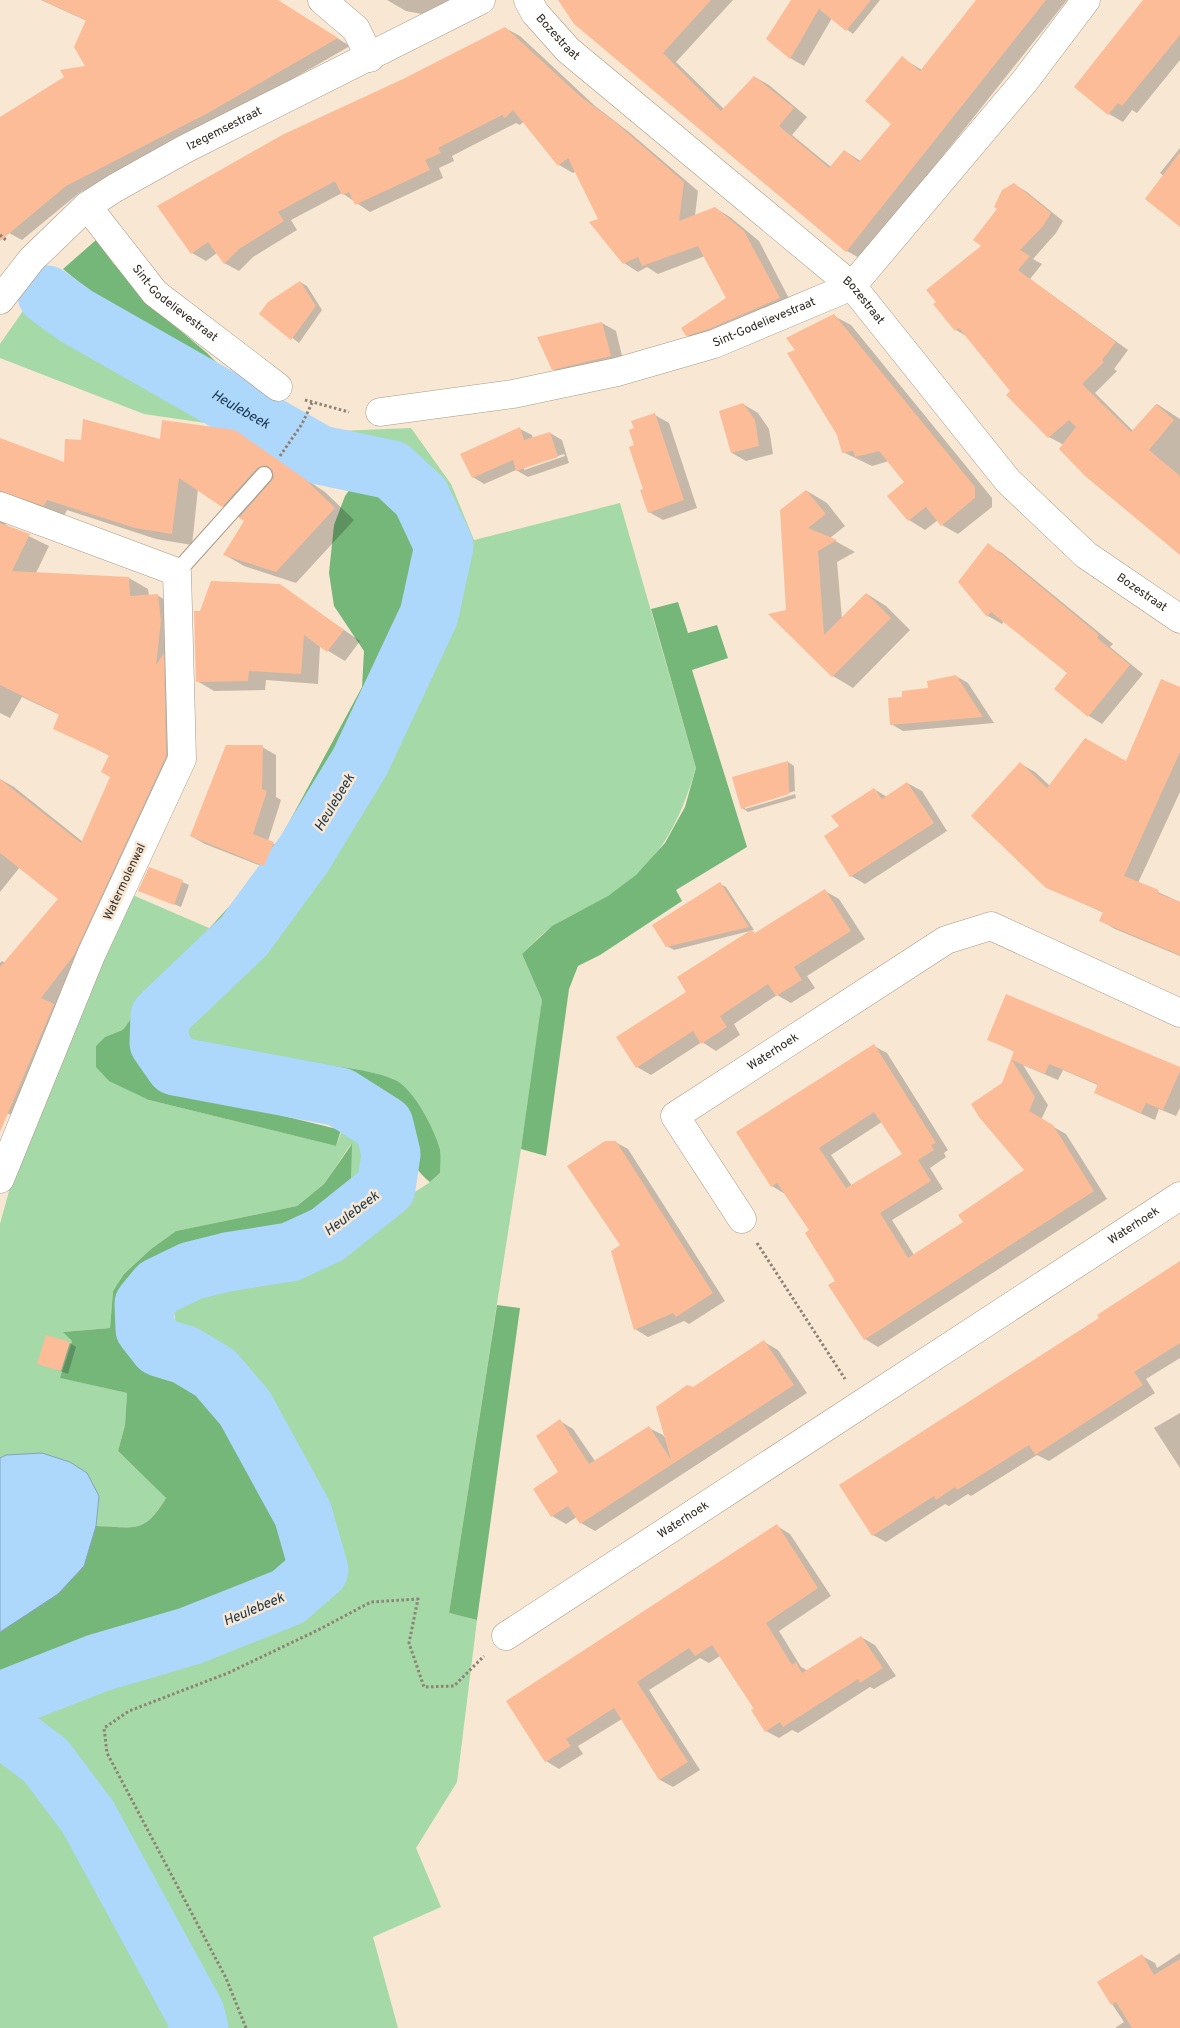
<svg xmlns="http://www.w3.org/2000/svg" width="1180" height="2028" font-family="Overpass,sans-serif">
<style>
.green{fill:#a5d9a7}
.forest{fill:#75b779}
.water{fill:#add7fb;stroke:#87a2b9}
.shadow{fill:#0003;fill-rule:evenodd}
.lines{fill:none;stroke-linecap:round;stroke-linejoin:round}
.river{stroke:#add7fb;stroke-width:59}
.building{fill:#fcbc97;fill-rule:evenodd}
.lane-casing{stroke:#a99a87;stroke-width:18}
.street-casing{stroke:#a99a87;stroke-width:29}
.secondary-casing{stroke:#a99a87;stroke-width:29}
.path{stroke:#8d8275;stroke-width:3;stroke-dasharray:2.5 2.5;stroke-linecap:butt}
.lane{stroke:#fff;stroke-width:16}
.street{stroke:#fff;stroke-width:28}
.secondary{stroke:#fff;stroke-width:28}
.labels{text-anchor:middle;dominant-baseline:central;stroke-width:5;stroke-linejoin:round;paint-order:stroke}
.street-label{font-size:12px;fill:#2d2720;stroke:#f7e7d3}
.water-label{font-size:14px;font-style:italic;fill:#15334b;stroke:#f7e7d3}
</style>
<rect width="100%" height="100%" fill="#f7e7d3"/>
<!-- green -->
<g class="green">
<path d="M25,308L226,426L144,414L0,358V344Z"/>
<path d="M411,428L451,484L474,540L620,503L696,768C679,824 659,864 607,897C590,907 571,915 553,926C542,933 532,945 522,954L542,1000L538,1039L449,1613L477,1620L457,1782L416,1848L441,1907L373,1937L398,2028H212L207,2011L66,1758L33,1732L25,1720L30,1714L15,1682L65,1655L258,1591L321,1593L332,1581C332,1562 332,1538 325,1520C303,1467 267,1418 237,1370C219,1348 193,1342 175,1322L174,1306L184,1293L195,1287C235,1281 287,1282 322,1262C346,1249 362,1227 383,1211C402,1197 424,1190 440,1173L396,1081L370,1072L282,1060L203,1055L185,1045L179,1025L303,889L406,701L447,613L459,559L454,519L424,480L390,454L336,440L338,431Z"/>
<path d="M128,893L209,928L146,998L123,1031L105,1037L149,1100L336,1146L347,1118C394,1148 375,1174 343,1206C333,1215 323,1228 311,1234C300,1240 283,1242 271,1246L267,1234L302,1224L342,1192L351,1144L324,1184L297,1206L176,1231L151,1249L124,1274L113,1291L110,1328L64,1332L72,1341L61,1378L127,1393L125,1425L118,1451L166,1498C144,1535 134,1527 96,1526L99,1496L0,1458V1224L17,1162Z"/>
<path d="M0,1744L39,1773L63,1802L155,1967L182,2028H0Z"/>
</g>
<!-- forest -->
<g class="forest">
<path d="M96,240L113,263L152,307L207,353L246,392L166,354L63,269Z"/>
<path d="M375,480L395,483L410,499L430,528V580L381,701L310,831L215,956L160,1002L145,1022L140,1044L144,1062L157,1079L193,1094L341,1130L336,1146L149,1100L109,1081L96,1067V1046L105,1037L123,1030L146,998L265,867L362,687L364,651L334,606L329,573L334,525L345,496L355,482Z"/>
<path d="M678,602L688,633L717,625L728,658L692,670L747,847L676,890L682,901L600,955L578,966L569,989L546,1156L521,1149L542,1000L522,954L552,926L608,896L636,875L665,843L685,807L696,768L651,609Z"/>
<path d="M282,1060C315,1065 366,1067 395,1080C414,1089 435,1130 440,1150C441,1157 440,1165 440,1173L430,1182C411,1168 406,1145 395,1124C376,1087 316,1084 280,1078Z"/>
<path d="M352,1144L351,1178L342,1192L302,1224L267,1234L271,1246L201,1247L175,1252L157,1263L134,1284L127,1294L126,1307L129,1342L140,1357L159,1373L188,1377L248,1431L278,1489L302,1552L258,1591L65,1654L15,1682L0,1685V1632L58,1594L84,1566L96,1526C134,1527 144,1535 166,1498L118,1451L125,1425L127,1393L60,1378L72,1341L63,1332L110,1328L113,1291L124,1274L151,1249L176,1231L297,1206L324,1184Z"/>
<path d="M497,1305L520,1308L477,1620L449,1613Z"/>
</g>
<!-- water -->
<path class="water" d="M42,1453L70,1462L87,1473L99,1496L96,1526L84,1566L58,1594L0,1632V1458L6,1455Z"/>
<!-- shadow -->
<g class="shadow">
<path d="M41,0H275L350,46L221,120L79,193L22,240L9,233L0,223V118L87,67V21Z"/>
<path d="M387,0H458L436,11L422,14L406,11Z"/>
<path d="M559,0H733L676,62L724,109L755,77L769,85L807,117L792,135L831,167L845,151L862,162L893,124L902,58L922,70L977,0H1067L861,259L847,251Z"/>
<path d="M793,0H880L853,34L832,18L804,66L790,58Z"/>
<path d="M1145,0H1180V60L1137,113L1132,110L1123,122L1109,114Z"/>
<path d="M505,28L520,36L595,106L629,132L698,191L695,216L715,208L730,217L759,241L793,306L701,343L687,335L728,298L705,256L658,274L647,267L638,272L624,263L576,171L573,173L559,165L524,121L520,125L516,123L452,156L454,161L439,168L443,178L370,212L342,193L291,220L297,230L253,257L239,271L224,263L217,253L206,261L192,253L404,80Z"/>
<path d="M1180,148V220L1164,176L1160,173Z"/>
<path d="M1014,184L1027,192L1063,221L1056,233L1033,259L1042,264L1030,279L1128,350L1114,369L1117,371L1095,393L1133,431L1157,404L1180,419V551L1064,445L1049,437L968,337L956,330L983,246L999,209Z"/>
<path d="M300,282L307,286L322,310L299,343L261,314Z"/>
<path d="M834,316L851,325L992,498V507L958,534L942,525L938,520L925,530L909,520L906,483L889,461L872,466L843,452L838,434L797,350Z"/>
<path d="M602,323L616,331L624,364L568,377L553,369Z"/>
<path d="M743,404L758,413L769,429L773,454L746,461L732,453Z"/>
<path d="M655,415L669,423L697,508L663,520L649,512L636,446Z"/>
<path d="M520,429L532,435L533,439L550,433L562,440L569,463L528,477L516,470L484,484L473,477ZM564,454L565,456L524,470V467Z"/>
<path d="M234,431L325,492L354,520L296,583L244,566L225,555L245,521L198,489L192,545L156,539L67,510L64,516L4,520L6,525L49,546L36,573L129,578L148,589L149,596L157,595L177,607L186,767L29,1121L0,1111V963L2,961L5,963L60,899L20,867L0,892V779L14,787L83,842L112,777L110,756L55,728L60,715L22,697L10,718L0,713V439L65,464L161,441Z"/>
<path d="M807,491L827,503L845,526L830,538L855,552L837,562L842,619L867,594L886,606L910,630L853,688L833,676L788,611Z"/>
<path d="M988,545L1002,553L1113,644L1110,647L1143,674L1102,724L1089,716L1069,673L1004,621L1002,624L988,616L960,582Z"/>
<path d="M279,585L360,641L345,661L320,646L318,684L266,680L265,690L214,691L197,681L201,612Z"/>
<path d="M956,676L968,683L994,723L903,731L891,724L904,698L929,689Z"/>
<path d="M1180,688V792L1138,883L1180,902V956L1115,929L1101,921L1104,913L1047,887L1021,764L1035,772L1050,786L1127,762Z"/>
<path d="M262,747L276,755V797L281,800L268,841L288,851L279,873L205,844L191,836Z"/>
<path d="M788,762L794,766L795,793V791L745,806V809L795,794L796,798L748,812L742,808Z"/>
<path d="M907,783L922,791L947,831L865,884L851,876L841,827L874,789L887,797Z"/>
<path d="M150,868L189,885L181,907L140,890Z"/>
<path d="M720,884L726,887L754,930L674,950L667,946Z"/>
<path d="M825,891L839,899L865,939L807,976L815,988L791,1003L777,995L734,1024L740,1035L716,1051L702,1042L651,1075L637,1067L688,992L755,934Z"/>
<path d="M988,1039L1180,1069V1108L1176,1116L1159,1109L1155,1120L1095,1093L1098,1085L1063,1070L1058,1080L1023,1065L1048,1105L1041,1120L1066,1134L1107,1199L878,1347L865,1339L811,1231L785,1194L772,1186L874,1046L887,1053L948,1150L944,1153L946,1157L930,1168L943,1189L892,1220L914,1255L965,1223L1026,1170L1003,1084L1015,1052ZM882,1122L903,1154L852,1186L831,1155Z"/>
<path d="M615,1142L628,1149L725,1301L689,1324L684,1321L648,1337L635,1329L622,1245Z"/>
<path d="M1180,1263V1358L1146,1379L1155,1393L1049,1461L1037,1455L971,1496L968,1494L949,1506L945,1504L886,1542L873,1535L1101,1318Z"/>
<path d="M764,1342L778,1350L807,1393L595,1531L581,1523L577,1517L566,1524L552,1516L560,1473V1421L573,1429L595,1461L649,1428L663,1435L667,1441L693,1389Z"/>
<path d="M70,1343L76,1347L68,1374L39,1363Z"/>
<path d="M1180,1413V1468L1154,1428Z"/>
<path d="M777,1526L790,1534L831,1596L779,1631L801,1667L808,1671L861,1637L875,1645L896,1676L874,1689L870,1687L798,1733L792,1730L779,1738L766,1731L756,1709L720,1656L709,1663L700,1658L649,1690L700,1770L673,1787L660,1780L622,1719L578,1746L583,1754L559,1769L546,1761L507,1701Z"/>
<path d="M1180,1953V2028H1115L1124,2022L1098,1983L1142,1956L1155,1963L1157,1968Z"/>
</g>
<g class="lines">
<!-- river -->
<path class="river" id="s1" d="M47,295L76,316L320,455L392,470L421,497L444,546L429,615L360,762L304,854L244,936L160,1016L159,1043L175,1066L340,1097L384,1125L391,1154L386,1188L327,1235L290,1252L227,1262L191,1271L158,1287L144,1304L145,1329L159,1347L185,1355L215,1373L245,1408L303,1514L319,1570L288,1597L190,1636L98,1663L1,1701L0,1726L46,1761L88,1817L195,2013L199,2028"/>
</g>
<!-- building -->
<g class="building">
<path d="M42,0H278L338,38L208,113L66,186L0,241V117L64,77L60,70L85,66L74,47L86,20Z"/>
<path d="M558,0H711L663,53L721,111L754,76L794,108L779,126L829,168L844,150L859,162L891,124L865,101L902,56L920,71L976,0H1046L846,252L574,24Z"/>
<path d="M791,0H871L846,31L819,9L790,59L766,39Z"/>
<path d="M1143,0H1180V35L1122,106L1118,103L1108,115L1074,87Z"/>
<path d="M505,27L581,97L615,122L684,182L679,221L715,207L744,231L780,298L709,329L686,336L681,328L726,298L698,246L642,266L638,257L623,264L589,222L598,219L568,158L558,166L513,110L505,118L502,115L438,148L441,153L425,160L430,170L355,205L349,192L342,195L335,181L278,212L284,221L239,249L224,264L208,242L191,254L157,206L282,135L403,79Z"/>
<path d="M1180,152V227L1145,199Z"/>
<path d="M1014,183L1051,213L1043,226L1020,250L1030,256L1018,270L1116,342L1102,360L1104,362L1082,384L1131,432L1156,404L1174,420L1149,450L1180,476V555L1085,476L1059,449L1076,427L1069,420L1048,438L1006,395L1010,391L959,328L955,331L933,304L936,302L926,290L981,246L973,240L997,209L994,207L1002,190Z"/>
<path d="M300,281L316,306L291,340L259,314L268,302Z"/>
<path d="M834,314L975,487V498L941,526L926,507L908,521L887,496L904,482L879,451L855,457L853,451L842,453L837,435L787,353L795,350L786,338Z"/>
<path d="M602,322L611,356L552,370L537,337Z"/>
<path d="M743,403L755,420L759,446L731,453L719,411Z"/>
<path d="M655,413L684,500L648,513L640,490L643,489L629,447L634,445L629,430L634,428L631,421Z"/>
<path d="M83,419L160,439L162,420L235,430L305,479L335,508L276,572L223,555L244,521L239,518L274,478L273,471L267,465L257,468L222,507L179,478L172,534L135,528L47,500L44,506L0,491V438L64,462L65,439L81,440Z"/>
<path d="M520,427L524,440L550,432L558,457L516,471L513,460L472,478L460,454Z"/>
<path d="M806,490L826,514L808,528L837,540L818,551L824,635L866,593L891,618L832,677L768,614L786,610L780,510Z"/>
<path d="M0,523L30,534L12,571L129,577L130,596L158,594L161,621L156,665L164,653L166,756L74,955L41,998L54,1004L0,1132V967L58,899L0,853V779L81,843L110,777L101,772L109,755L53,729L59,714L0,685Z"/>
<path d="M988,543L1099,635L1097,638L1130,665L1088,717L1054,689L1067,673L991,612L987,617L958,582Z"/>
<path d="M211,581L280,584L344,630L327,652L304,635L301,674L249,671L248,681L196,682L194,611H200Z"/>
<path d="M956,675L983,717L890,725L888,698L902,697V691L928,688L927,681Z"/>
<path d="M1161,679L1180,687V752L1124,876L1159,890L1157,893L1180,902V955L1099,921L1103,912L1046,888L971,816L1020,762L1047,788L1085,738L1126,761Z"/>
<path d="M226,745H263L262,789L267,791L253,834L274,842L264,866L190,836Z"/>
<path d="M788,761L789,794L741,809L732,777Z"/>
<path d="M907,782L934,823L850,877L824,836L839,826L831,816L874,788L882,799Z"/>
<path d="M149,867L183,880L174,905L138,891Z"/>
<path d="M720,882L749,927L666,947L652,925Z"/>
<path d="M825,889L851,931L794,967L802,980L776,996L768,984L720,1016L727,1027L701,1044L693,1031L636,1068L616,1037L686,992L677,977L751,930L755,933Z"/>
<path d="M1006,994L1180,1067V1071L1163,1110L1146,1103L1141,1113L1094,1093L1098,1084L1049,1064L1045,1074L1012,1060L1035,1097L1029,1111L1053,1125L1094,1191L864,1340L828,1285L835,1281L805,1233L809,1230L777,1183L771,1187L736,1132L874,1044L936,1143L931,1145L934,1150L918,1160L931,1181L880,1213L908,1258L963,1222L958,1215L1024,1170L979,1117L971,1104L1002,1083L1014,1051L987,1040ZM874,1112L902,1154L846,1188L819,1148Z"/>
<path d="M605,1141H616L713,1293L676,1317L673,1313L634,1330L611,1251L620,1245L567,1166Z"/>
<path d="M1180,1261V1343L1134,1372L1143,1385L1035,1455L1029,1445L957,1490L955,1487L936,1500L934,1496L872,1536L839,1485L1099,1318L1097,1315Z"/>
<path d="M46,1335L70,1342L61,1371L37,1364Z"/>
<path d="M764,1340L794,1385L580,1524L568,1506L551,1517L533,1489L558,1472L536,1436L560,1419L589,1464L649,1426L671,1460L656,1407L687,1385L693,1387Z"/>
<path d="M777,1524L818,1588L766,1623L792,1665L796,1662L802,1673L861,1636L883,1668L860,1683L858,1679L783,1727L780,1722L765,1732L751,1710L754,1709L712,1645L695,1656L689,1648L637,1682L688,1762L659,1780L614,1708L566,1739L571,1746L545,1762L506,1701Z"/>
<path d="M1142,1954L1154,1975L1180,1959V2028H1132L1116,2002L1111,2005L1097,1982Z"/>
</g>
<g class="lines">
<defs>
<path id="lane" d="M177,572L264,475"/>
<g id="street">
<path d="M322,0L356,29L370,58"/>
<path id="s2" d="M528,0L535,13L568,50L852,286L1008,481L1086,555L1180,619"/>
<path id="s3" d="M87,206L155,293L278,387"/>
<path id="s4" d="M380,412L513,394L617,372L714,344L852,286L1024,82L1086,0"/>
<path d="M0,506L177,572L182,759L91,955L0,1179"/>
<path id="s5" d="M742,1219L675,1116L946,940L991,926L1180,1013"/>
<path id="s6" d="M506,1636L1180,1196"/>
</g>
<g id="secondary">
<path id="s7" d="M0,300L32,259L87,206L115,188L185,149L481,0"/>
</g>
</defs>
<!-- lane casing -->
<use href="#lane" class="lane-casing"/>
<!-- street casing -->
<use href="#street" class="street-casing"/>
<!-- secondary casing -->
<use href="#secondary" class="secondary-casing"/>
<!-- path -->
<g class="path">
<path d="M0,235L7,241"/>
<path d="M305,400L349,412"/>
<path d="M280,456L302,424L312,403"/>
<path d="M757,1243L845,1379"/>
<path d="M246,2028L226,1978L107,1753L104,1728L129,1711L228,1673L318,1630L371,1602L418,1599L409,1643L424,1687L454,1686L484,1656"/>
</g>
<!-- lane -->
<use href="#lane" class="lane"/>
<!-- street -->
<use href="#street" class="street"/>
<!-- secondary -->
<use href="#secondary" class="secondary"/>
</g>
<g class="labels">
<!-- street labels -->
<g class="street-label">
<text stroke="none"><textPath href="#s2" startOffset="48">Bozestraat</textPath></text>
<text stroke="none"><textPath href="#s7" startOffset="286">Izegemsestraat</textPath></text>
<text stroke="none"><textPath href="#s2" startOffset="452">Bozestraat</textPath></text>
<text stroke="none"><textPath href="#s3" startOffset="132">Sint-Godelievestraat</textPath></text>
<text stroke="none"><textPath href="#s4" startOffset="396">Sint-Godelievestraat</textPath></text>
<text stroke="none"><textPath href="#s2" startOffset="858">Bozestraat</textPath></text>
<text transform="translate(125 882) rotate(-65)">Watermolenwal</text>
<text stroke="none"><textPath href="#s5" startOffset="240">Waterhoek</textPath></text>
<text stroke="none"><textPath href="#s6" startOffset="750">Waterhoek</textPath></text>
<text stroke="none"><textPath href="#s6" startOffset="212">Waterhoek</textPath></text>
</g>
<!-- water labels -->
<g class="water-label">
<text stroke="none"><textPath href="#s1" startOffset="225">Heulebeek</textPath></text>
<text transform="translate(335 803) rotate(-59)">Heulebeek</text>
<text transform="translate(352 1214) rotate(-37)">Heulebeek</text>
<text transform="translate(254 1610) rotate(-23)">Heulebeek</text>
</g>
</g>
</svg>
